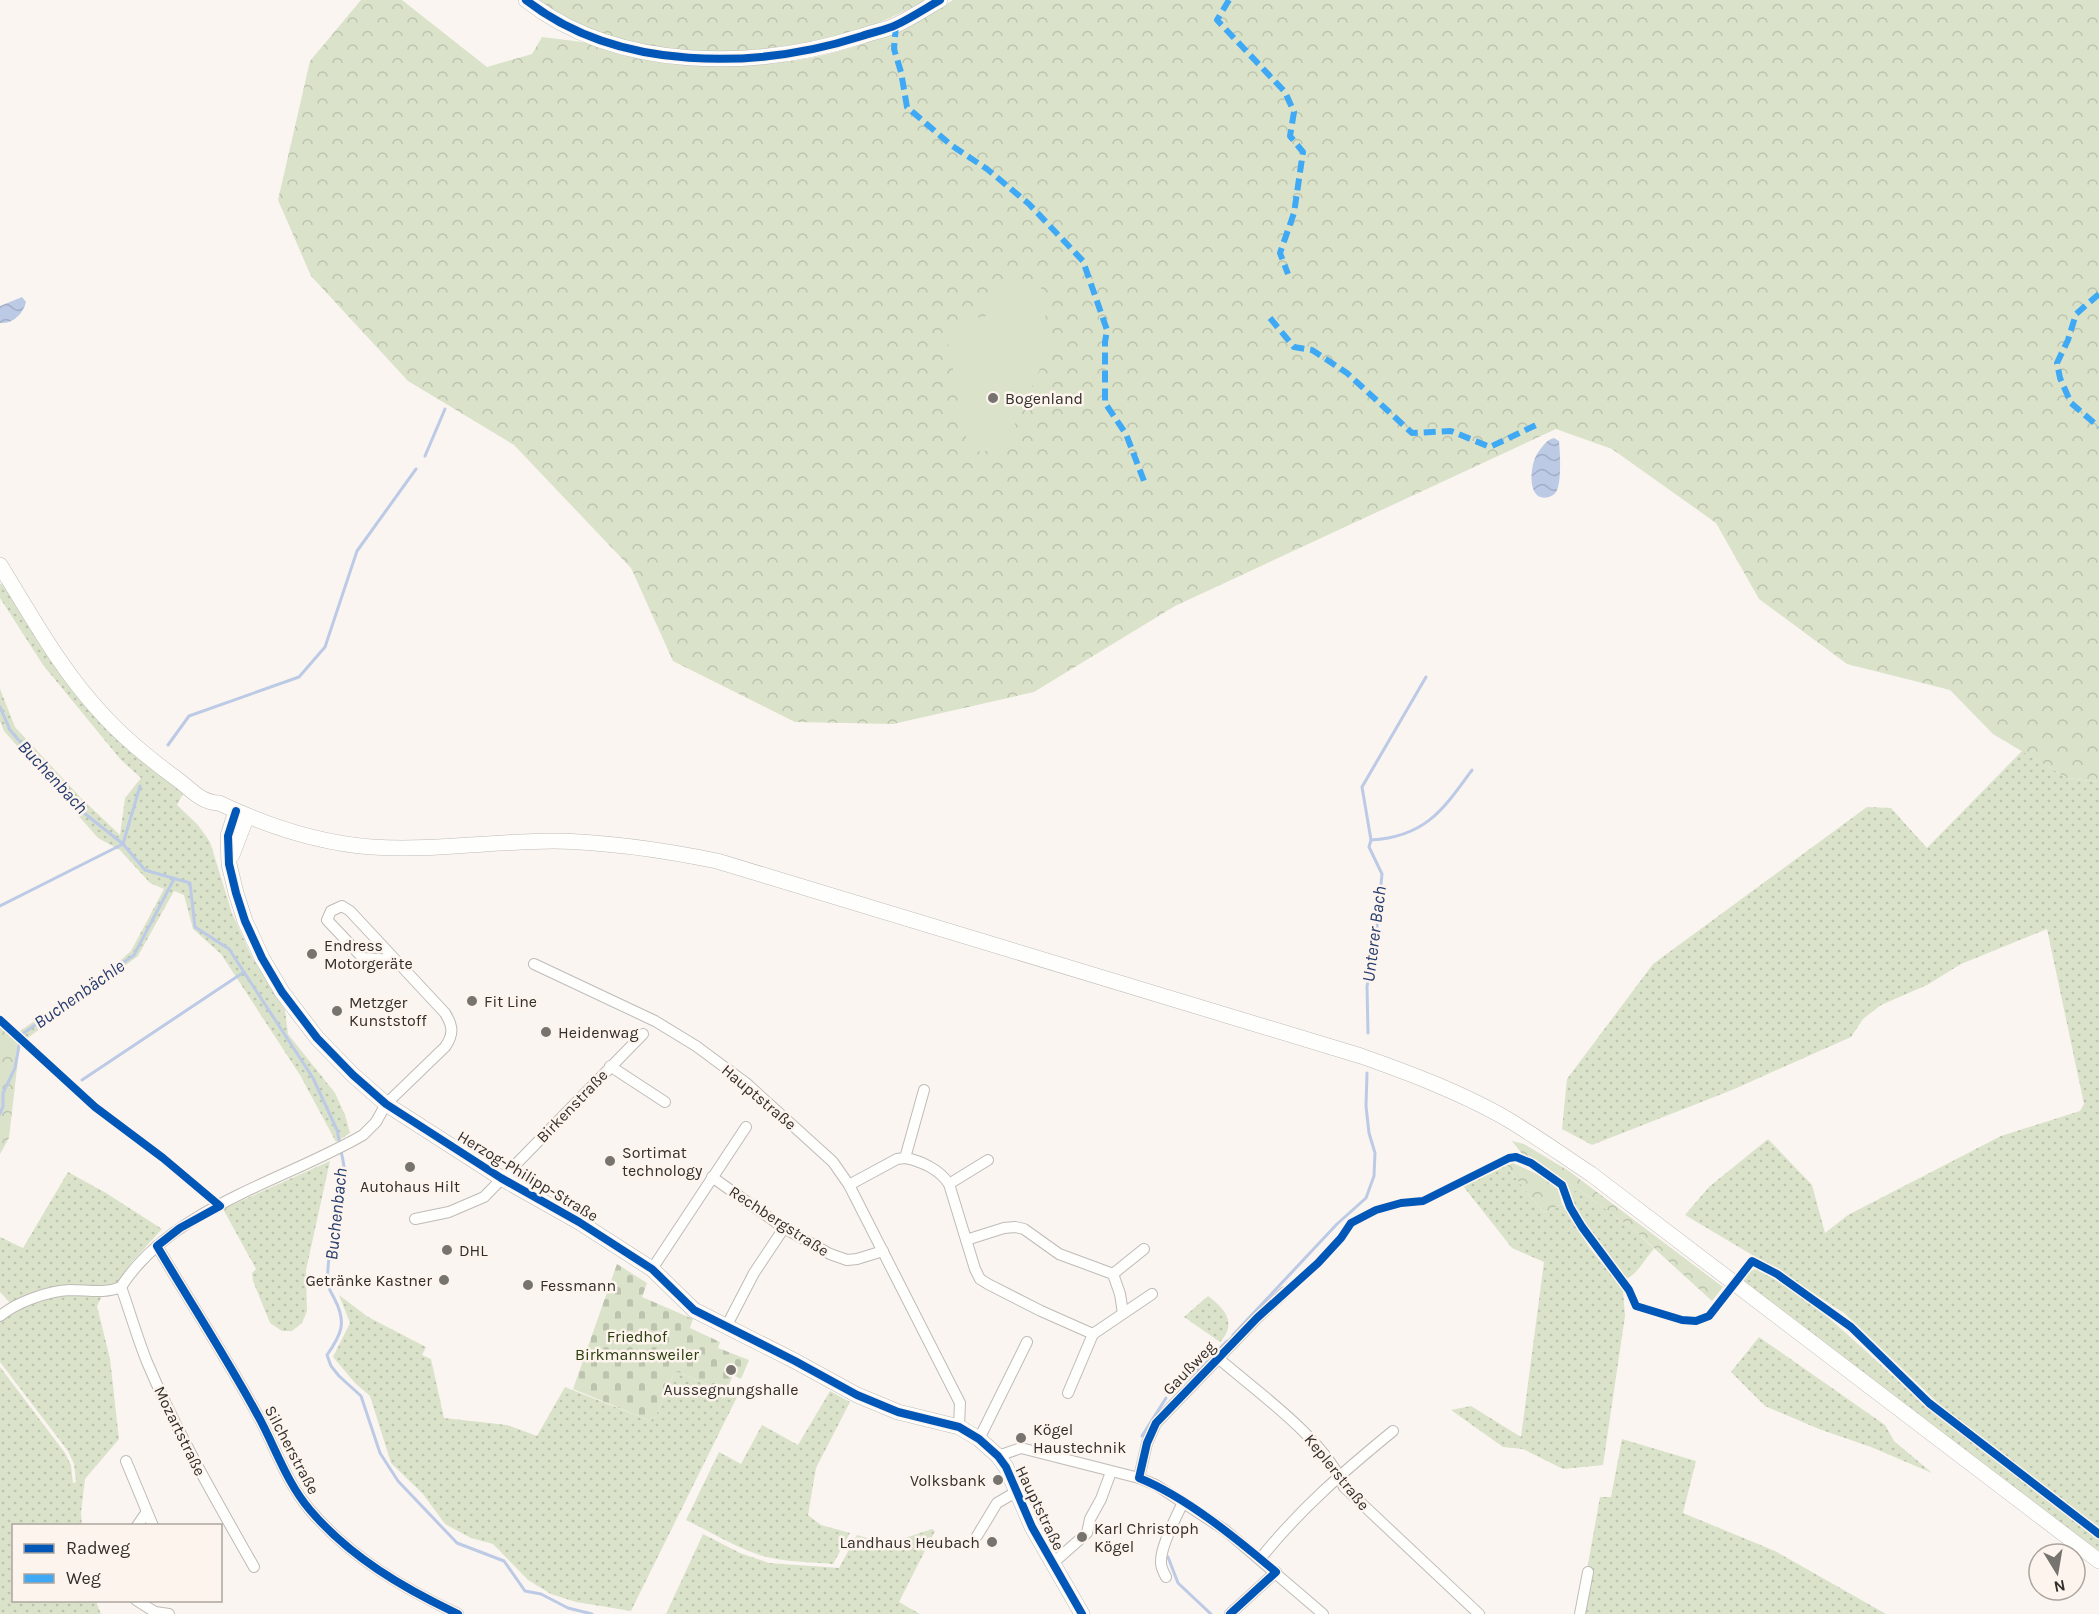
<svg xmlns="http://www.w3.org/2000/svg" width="2099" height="1614" font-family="Karla,sans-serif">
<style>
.green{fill:url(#green-dots)}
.forest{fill:url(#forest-crowns)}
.cemetery{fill:url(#cemetery-stones)}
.pitch{fill:#dae3ca}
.water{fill:url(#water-waves)}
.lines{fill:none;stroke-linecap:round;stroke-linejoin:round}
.stream{stroke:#bccae6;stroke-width:3}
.street-casing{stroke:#bfbbb7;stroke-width:12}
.secondary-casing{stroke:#bfbbb7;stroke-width:16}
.street{stroke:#fefefd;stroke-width:10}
.secondary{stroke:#fefefd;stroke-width:15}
.quiet{stroke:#3fa9f5;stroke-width:6;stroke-dasharray:12 6;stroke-linecap:butt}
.cycleway-casing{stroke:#fdf4ed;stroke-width:11}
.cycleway{stroke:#0057b8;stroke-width:8}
.poi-dot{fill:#777470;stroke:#fdf4ed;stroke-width:2}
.labels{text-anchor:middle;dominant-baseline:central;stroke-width:5;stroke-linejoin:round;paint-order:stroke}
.poi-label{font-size:16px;fill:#312e2b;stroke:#fdf4ed;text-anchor:start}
.street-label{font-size:16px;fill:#312e2b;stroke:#fdf4ed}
.park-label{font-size:16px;fill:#2a3e0e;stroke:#fdf4ed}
.water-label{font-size:18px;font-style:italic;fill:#243c70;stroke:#fdf4ed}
</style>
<defs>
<pattern id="green-dots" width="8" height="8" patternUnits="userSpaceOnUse" patternTransform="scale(1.5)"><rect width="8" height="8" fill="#dae3ca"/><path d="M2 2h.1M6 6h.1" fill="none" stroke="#bcc3ae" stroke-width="1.8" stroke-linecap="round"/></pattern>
<pattern id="forest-crowns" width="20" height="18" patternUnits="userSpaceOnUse" patternTransform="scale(1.5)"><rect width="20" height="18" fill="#dae3ca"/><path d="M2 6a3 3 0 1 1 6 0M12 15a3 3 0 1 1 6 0" fill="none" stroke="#bcc3ae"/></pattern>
<pattern id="cemetery-stones" width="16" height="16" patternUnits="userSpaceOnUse" patternTransform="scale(1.5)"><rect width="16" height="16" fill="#dae3ca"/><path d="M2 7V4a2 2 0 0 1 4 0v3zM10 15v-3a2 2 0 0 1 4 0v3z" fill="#bcc3ae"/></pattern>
<pattern id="water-waves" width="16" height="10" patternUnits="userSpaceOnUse" patternTransform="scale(1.5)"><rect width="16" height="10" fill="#bccae6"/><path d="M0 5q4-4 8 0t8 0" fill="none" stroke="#a2aec5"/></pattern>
</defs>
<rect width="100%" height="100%" fill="#faf5f0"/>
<!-- green -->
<g class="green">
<path d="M3,583L50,658L184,792L177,805L198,825L210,842L232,913L252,957L285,1010L288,1034L335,1093L345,1115L350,1133L336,1142L300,1075L221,954L193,929L184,895L174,891L138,956L25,1040L17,1033L113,967L131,951L164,889L150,883L120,850L98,838L4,731L0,721V689L15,727L81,798L120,835L125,798L141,778L121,760L43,665L0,598V584Z"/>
<path d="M2022,751L2067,778L2099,782V1529L1962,1426L1844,1313L1774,1268L1685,1215L1709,1187L1768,1139L1812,1185L1825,1233L1848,1215L2001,1136L2080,1111L2084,1104L2047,929L1961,964L1927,985L1881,1005L1863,1019L1851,1037L1732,1090L1592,1145L1562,1129L1567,1079L1653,964L1867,807L1891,808L1927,848Z"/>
<path d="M330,1161L306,1270L307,1311L302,1323L292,1331H282L270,1323L253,1281L252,1273L256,1269L223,1209Z"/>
<path d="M1506,1166L1544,1213L1562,1204L1589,1247L1623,1290L1625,1316L1603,1465L1563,1469L1523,1449L1503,1447L1451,1410L1471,1406L1521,1437L1544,1262L1512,1248L1463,1186Z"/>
<path d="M68,1172L106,1193L162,1229L132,1262L116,1284L11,1304L0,1292V1237L23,1248Z"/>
<path d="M1578,1189L1634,1230L1654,1249C1645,1258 1637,1276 1625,1279C1605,1253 1579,1226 1570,1194Z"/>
<path d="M1755,1269C1818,1299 1863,1352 1916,1396C1975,1446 2037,1492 2099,1539V1557L1740,1283L1747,1273Z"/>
<path d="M104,1292L97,1306L110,1359L119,1439L85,1479L81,1513L82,1525L14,1526V1600L96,1601L101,1614H0V1367L65,1453L71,1465L73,1483L76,1482L74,1464L68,1451L0,1362V1317L46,1295Z"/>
<path d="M339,1295L368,1317L426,1347L422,1355L431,1359L444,1418L507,1425L537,1436L565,1387L653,1422L675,1371L737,1397L631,1611L576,1602L551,1594L528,1580L493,1544L471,1538L445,1524L423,1494L391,1463L370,1396L355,1383L333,1357L350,1323Z"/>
<path d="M1208,1296C1224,1308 1238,1323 1220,1342L1184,1317Z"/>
<path d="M1759,1337L1885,1425L1894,1441L1932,1473L1871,1447L1819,1429L1765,1406L1731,1372Z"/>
<path d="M830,1391L850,1402L816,1468L808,1515L821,1525L850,1533L833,1564C810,1562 785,1562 763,1556C736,1548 711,1532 686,1520L719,1452L741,1464L762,1425L798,1445Z"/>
<path d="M1622,1439L1696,1461L1683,1513L1775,1551L1886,1614H1579L1600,1497H1611Z"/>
<path d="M932,1529L935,1531L899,1602L920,1614H666L703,1534L740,1553L769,1563L839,1568L857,1535L880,1542L896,1541Z"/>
</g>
<!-- forest -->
<g class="forest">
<path d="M361,0H402L487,67L532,54L542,37C580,41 618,48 655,54C674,58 695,64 714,65C795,70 886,45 953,0H2099V782L2067,778L1993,734L1950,690L1847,664L1759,599L1716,523L1612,449L1556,429L1175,606L1034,692L893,724L795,722L673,661L631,568L514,445L408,381L311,276L278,200L310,61Z"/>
<path d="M533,0H926C853,41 771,56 688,50C666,49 641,47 620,41C589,32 562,15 533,0Z"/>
<path d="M0,1025L20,1042L9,1138L0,1154Z"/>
<path d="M1512,1141L1524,1144L1569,1171L1723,1287L1712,1301L1634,1230L1578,1189L1570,1194L1564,1182L1523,1155Z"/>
<path d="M1513,1163L1539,1175L1558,1189L1562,1204L1544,1213L1506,1166Z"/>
</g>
<!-- cemetery -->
<path class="cemetery" d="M617,1264L647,1283L642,1297L693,1319L690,1328L720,1342L718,1348L749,1360L741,1379L733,1375L726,1392L675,1371L653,1422L573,1389Z"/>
<!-- pitch -->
<path class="pitch" d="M1040,280L1050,347L1003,450L969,452L944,323L993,315L990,289Z"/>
<!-- water -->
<g class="water">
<path d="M22,297L26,302C23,314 13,324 0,323V306Z"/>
<path d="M1554,438L1559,441C1560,452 1562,483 1556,492C1554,495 1551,496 1549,497C1526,503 1530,465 1537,454C1542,447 1546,440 1554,438Z"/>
</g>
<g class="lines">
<!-- stream -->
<g class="stream">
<path d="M425,456L445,409"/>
<path d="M0,707L10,730L74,805L123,844L145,870L190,883L195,927L229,949L313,1078L337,1130L340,1144"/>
<path d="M168,745L189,716L299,677L325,647L357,551L416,469"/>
<path d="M1371,840C1425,837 1443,810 1472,770"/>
<path d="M0,906L123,844L140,786"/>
<path d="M1368,1033L1367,986L1374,957L1382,874L1369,847L1371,840L1362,787L1426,677"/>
<path d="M82,1080L244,972"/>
<path d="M0,1114L3,1106V1093L15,1068L21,1035L134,955L174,879"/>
<path d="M341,1151C342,1156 344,1163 344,1169C346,1207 325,1245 328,1283C328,1289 333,1295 335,1300C347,1323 341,1335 327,1355L331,1366L339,1376L361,1396L380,1453L398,1481L457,1543L504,1561L525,1591L541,1594L568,1608L592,1614"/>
<path d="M1233,1335L1337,1224L1366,1198L1374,1176L1375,1153L1369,1133L1366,1106L1367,1073"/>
<path d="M1175,1388L1206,1363L1227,1341"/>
<path d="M1142,1436L1166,1398"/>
<path d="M1168,1557L1178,1583L1211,1614"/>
</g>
<defs>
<g id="street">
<path d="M534,964L655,1021L696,1046L746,1083L833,1162L849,1185L960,1403L959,1427"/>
<path d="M610,1066L665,1102"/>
<path d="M905,1158C922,1161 940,1170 949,1184L975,1269L980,1279L988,1284L1041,1311L1093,1334L1152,1294"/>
<path d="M712,1177L784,1228L830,1254L847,1260L857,1259L883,1251"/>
<path d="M949,1184L988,1160"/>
<path d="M849,1185L897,1159L905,1158L924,1090"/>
<path d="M415,1219L449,1212L484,1197L643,1034"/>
<path d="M966,1240L1004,1228L1015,1227L1024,1229L1059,1254L1113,1274L1120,1294L1123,1313"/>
<path d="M157,1246C190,1302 226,1357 257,1414C275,1446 286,1482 310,1510C350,1557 403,1588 458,1614"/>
<path d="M652,1269L746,1127"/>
<path d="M1113,1274L1144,1249"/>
<path d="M121,1287C171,1208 286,1180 363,1135L376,1122L386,1104L445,1047C454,1034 453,1026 445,1013L350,911L342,906L331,911L327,920L363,958L394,960"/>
<path d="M121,1287C130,1312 137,1337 147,1362C177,1433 216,1500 254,1567"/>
<path d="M0,1316C17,1302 48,1291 70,1290C89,1290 104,1294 121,1287"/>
<path d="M726,1327L754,1273L784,1228"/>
<path d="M1218,1358C1256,1391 1326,1440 1344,1487L1479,1614"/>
<path d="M1068,1393L1093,1334"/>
<path d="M979,1439L1027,1342"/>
<path d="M998,1456L1021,1448L1139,1478L1156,1485L1225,1530L1323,1614"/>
<path d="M126,1461L153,1526"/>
<path d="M1139,1478L1147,1443L1156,1423L1257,1318L1285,1292"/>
<path d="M137,1526L146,1513"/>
<path d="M977,1536L997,1503L1016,1492"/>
<path d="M1260,1559C1300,1509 1344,1471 1393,1431"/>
<path d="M1052,1564L1087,1533L1090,1519L1101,1499L1111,1472"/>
<path d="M1166,1577C1164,1573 1161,1568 1161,1563C1160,1547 1176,1518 1183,1502"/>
<path d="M136,1600L155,1612L169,1614"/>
<path d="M1230,1614L1276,1572"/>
<path d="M1580,1614L1588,1572"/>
</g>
<g id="secondary">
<path d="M526,0C618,72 756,70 862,36C873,32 886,30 896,25C911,18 926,8 940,0"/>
<path d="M0,565C32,617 62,672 104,716C126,740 151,760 177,779C192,790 200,802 219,803C267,826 319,843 372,847C433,851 494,841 554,841C610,842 663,850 717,861L1361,1056C1409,1073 1457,1091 1502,1116C1533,1134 1562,1155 1591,1174L2099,1561"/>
<path d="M236,811L228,836L229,864L236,893L245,921L262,958L282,992L317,1038L353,1075L386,1104L501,1178L579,1222L652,1269L694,1310L795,1361L857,1395L898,1412L959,1427L979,1439L998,1456L1006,1467L1032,1527L1082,1614"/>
<path d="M232,855L247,816"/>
</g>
</defs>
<!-- street casing -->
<use href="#street" class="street-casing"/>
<!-- secondary casing -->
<use href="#secondary" class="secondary-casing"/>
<!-- street -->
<use href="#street" class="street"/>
<!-- secondary -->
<use href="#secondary" class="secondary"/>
<!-- quiet -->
<g class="quiet">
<path d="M1229,0L1217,20L1285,92L1294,112L1290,136L1303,152L1294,213L1280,253L1288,274"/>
<path d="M896,25L894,49L901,72L907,107L951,145L987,169L1029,204L1083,261L1107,330L1105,342V403L1126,434L1144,481"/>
<path d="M2099,294L2076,314L2068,340L2057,363L2060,378L2071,403L2099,427"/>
<path d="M1270,318L1294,347L1312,350L1347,373L1412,433L1451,431L1490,447L1536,425"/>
</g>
<defs>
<g id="cycleway">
<path d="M526,0C618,72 756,70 862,36C873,32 886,30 896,25C911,18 926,8 940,0"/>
<path d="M236,811L228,836L229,864L236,893L245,921L262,958L282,992L317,1038L353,1075L386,1104L501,1178L579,1222L652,1269L694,1310L795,1361L857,1395L898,1412L959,1427L979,1439L998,1456L1006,1467L1032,1527L1082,1614"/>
<path d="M0,1020L95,1107L163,1158L220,1206L180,1228L157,1246C190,1302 226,1357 257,1414C275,1446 286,1482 310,1510C350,1557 403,1588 458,1614"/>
<path d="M1230,1614L1276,1572C1237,1539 1186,1497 1139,1478L1147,1443L1156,1423L1257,1318L1318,1263L1341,1238L1351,1223L1376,1210L1401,1203L1423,1201L1509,1158L1516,1157L1531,1163L1562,1185L1570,1207L1582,1227L1629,1290L1636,1306L1682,1320L1696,1321L1709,1316L1752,1261L1777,1274L1851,1327L1929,1403L2099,1534"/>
</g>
</defs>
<!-- cycleway casing -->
<use href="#cycleway" class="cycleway-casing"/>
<!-- cycleway -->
<use href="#cycleway" class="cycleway"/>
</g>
<!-- markers -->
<g class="poi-dot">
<circle cx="993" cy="398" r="6"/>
<circle cx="312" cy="954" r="6"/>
<circle cx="472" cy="1001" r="6"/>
<circle cx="337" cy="1011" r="6"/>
<circle cx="546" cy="1032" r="6"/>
<circle cx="610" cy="1161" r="6"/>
<circle cx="410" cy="1167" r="6"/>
<circle cx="447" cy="1250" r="6"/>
<circle cx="444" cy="1280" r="6"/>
<circle cx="528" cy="1285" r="6"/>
<circle cx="731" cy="1370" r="6"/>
<circle cx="1021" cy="1438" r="6"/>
<circle cx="998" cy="1480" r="6"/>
<circle cx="1082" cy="1537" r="6"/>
<circle cx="992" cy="1542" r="6"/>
</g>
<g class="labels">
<!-- poi labels -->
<g class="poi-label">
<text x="1005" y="398">Bogenland</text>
<text x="324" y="945">Endress<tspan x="324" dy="18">Motorgeräte</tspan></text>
<text x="484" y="1001">Fit Line</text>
<text x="349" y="1002">Metzger<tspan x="349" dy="18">Kunststoff</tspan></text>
<text x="558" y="1032">Heidenwag</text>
<text x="622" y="1152">Sortimat<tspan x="622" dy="18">technology</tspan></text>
<text x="410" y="1186" text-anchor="middle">Autohaus Hilt</text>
<text x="459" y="1250">DHL</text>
<text x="432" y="1280" text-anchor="end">Getränke Kastner</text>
<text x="540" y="1285">Fessmann</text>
<text x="731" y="1389" text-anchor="middle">Aussegnungshalle</text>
<text x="1033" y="1429">Kögel<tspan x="1033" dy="18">Haustechnik</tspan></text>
<text x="986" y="1480" text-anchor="end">Volksbank</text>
<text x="1094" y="1528">Karl Christoph<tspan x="1094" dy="18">Kögel</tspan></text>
<text x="980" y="1542" text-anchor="end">Landhaus Heubach</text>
</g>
<!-- street labels -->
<g class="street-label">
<text transform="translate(759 1097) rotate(40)">Hauptstraße</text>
<text transform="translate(572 1106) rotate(-46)">Birkenstraße</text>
<text transform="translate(528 1176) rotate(31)">Herzog-Philipp-Straße</text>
<text transform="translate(779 1221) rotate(33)">Rechbergstraße</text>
<text transform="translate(1189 1368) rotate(-46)">Gaußweg</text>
<text transform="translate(180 1431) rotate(64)">Mozartstraße</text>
<text transform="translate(292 1450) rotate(62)">Silcherstraße</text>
<text transform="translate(1337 1472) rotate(51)">Keplerstraße</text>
<text transform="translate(1040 1508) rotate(64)">Hauptstraße</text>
</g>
<!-- park labels -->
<g class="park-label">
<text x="637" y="1336">Friedhof<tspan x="637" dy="18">Birkmannsweiler</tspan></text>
</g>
<!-- water labels -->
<g class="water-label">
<text transform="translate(53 777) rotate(47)">Buchenbach</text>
<text transform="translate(1374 934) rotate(-83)">Unterer Bach</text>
<text transform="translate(79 994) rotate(-35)">Buchenbächle</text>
<text transform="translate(336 1214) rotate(-84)">Buchenbach</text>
</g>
</g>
<!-- legend -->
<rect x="12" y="1524" width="210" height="78" fill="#fdf4ed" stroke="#aba59f" stroke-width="1.5"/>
<rect x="24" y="1544" width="30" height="9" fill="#0057b8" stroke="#aba59f" stroke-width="1.5"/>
<text x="66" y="1554" font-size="18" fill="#312e2b">Radweg</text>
<rect x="24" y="1574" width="30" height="9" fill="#3fa9f5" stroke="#aba59f" stroke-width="1.5"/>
<text x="66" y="1584" font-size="18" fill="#312e2b">Weg</text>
<!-- north arrow -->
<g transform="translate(2057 1572) rotate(169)"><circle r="28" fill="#fdf4ed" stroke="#aba59f" stroke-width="1.5"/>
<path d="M0-4.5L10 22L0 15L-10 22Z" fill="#777470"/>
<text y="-9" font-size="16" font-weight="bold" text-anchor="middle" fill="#312e2b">N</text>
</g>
</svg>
